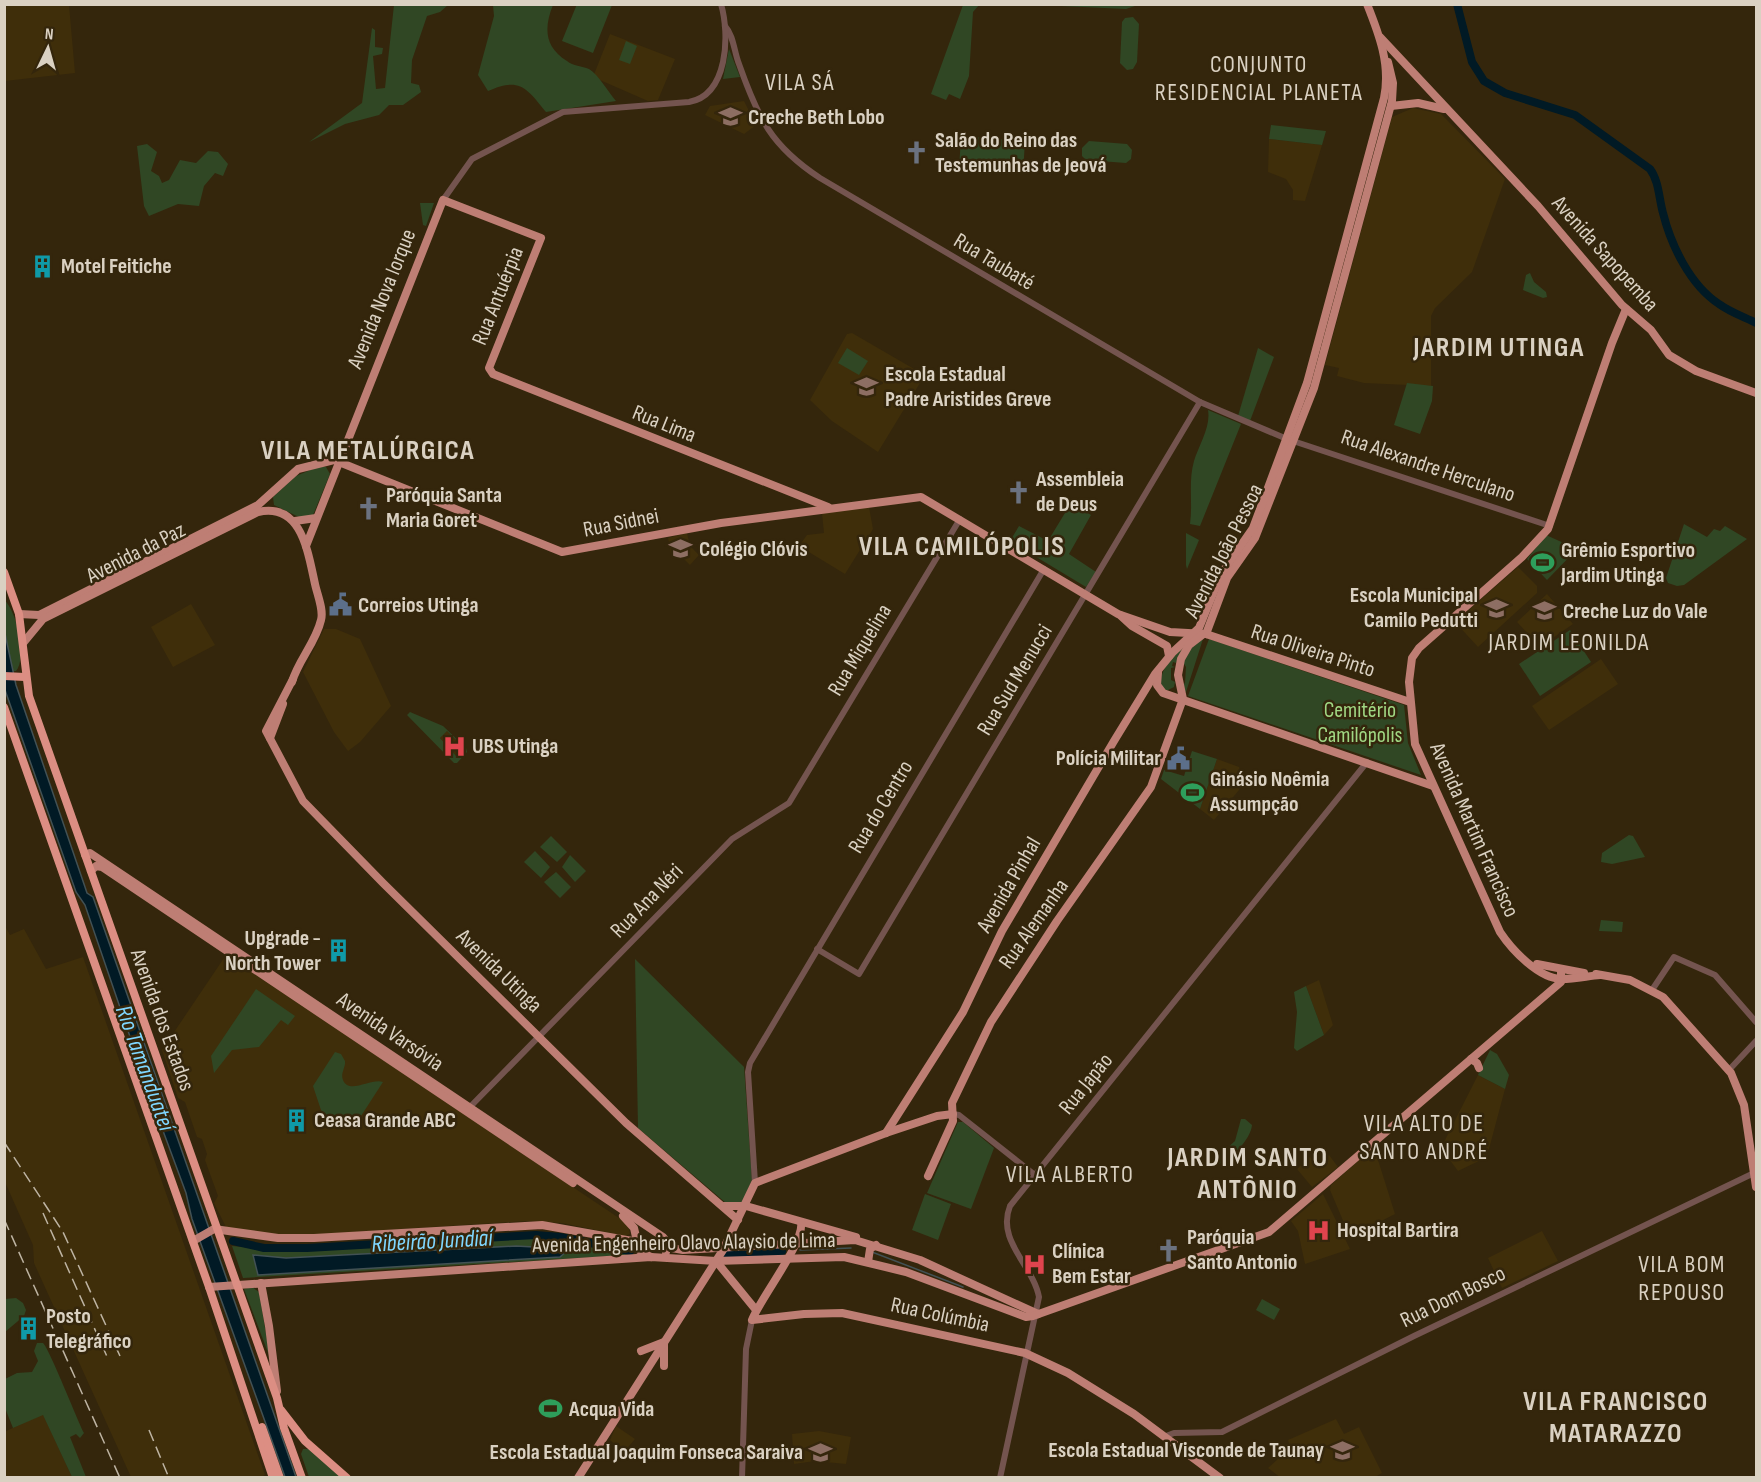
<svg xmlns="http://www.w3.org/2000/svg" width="1761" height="1482" font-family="'Sofia Sans Condensed',sans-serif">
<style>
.built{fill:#3f2e0a}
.green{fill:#304724;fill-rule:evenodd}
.water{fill:#011a25;stroke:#425154;stroke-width:1.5}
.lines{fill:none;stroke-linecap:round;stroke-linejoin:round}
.stream{stroke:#425154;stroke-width:1.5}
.river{stroke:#011a25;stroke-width:8}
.minor{stroke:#74544f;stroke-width:6}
.major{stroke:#be7e74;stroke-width:8}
.highway{stroke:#dc8e83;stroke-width:8}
.rail{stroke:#beb4a3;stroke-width:1.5;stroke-dasharray:12 6;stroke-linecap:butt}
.labels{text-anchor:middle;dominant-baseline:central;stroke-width:5;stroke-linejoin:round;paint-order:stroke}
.poi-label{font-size:22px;font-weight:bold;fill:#dad1c2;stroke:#34260c;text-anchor:start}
.street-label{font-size:22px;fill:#dad1c2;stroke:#34260c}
.park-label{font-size:22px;fill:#a0d783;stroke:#34260c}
.neighbourhood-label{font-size:24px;letter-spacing:1.5px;fill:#dad1c2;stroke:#34260c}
.water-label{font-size:24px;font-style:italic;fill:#7fd7ff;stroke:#34260c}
.district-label{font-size:28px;font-weight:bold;letter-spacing:1.5px;fill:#dad1c2;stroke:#34260c}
</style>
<rect width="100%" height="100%" fill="#34260c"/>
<!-- built -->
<g class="built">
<path d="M4,5H69L75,73L5,81Z"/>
<path d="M610,34L675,59L658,100L648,101L593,77Z"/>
<path d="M744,101L756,125L744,134L705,115L710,106Z"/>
<path d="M1413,108L1441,114L1505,179L1472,272L1435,308L1431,316V386L1364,383L1337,376L1339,368L1325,365L1392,117Z"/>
<path d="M1269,139L1322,145L1305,201L1293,200V190L1286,179L1268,172Z"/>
<path d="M852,333L921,373L923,378L878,452L832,421L810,400L847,334Z"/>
<path d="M869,507L873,529L845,574L799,546L807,535L824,533L822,513Z"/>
<path d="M687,533L690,546L699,555L690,565L677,552L671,554L668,538Z"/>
<path d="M1518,567L1537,586V593L1478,647L1455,622Z"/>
<path d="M1547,594L1573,624L1540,647L1517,622Z"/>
<path d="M191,604L215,645L173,667L151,627Z"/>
<path d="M324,629H336L360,639L391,706L360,742L348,751L334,732L303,672Z"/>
<path d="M1601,659L1618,684L1549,730L1532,706Z"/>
<path d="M447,731L465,749L457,757L440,738Z"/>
<path d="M1217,759L1239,767L1244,784L1214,820L1200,809Z"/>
<path d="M5,926L10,935L24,929L46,969L83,957L265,1475L261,1477H131L34,1263L33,1245L5,1182Z"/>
<path d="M226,955L628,1224L630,1234L625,1236L562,1223L527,1221L306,1235L274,1234L226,1227L214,1203L218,1196L205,1160L207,1154L202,1139L197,1137L185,1102L178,1098L162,1050Z"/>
<path d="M1319,980L1333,1025L1324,1035L1306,986Z"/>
<path d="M1478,1075L1505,1089L1489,1149L1483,1159L1458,1171L1441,1148Z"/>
<path d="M1374,1147L1395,1214L1350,1237L1330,1190L1331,1185Z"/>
<path d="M1329,1155L1338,1167L1312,1187L1297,1169L1310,1157L1317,1165Z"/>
<path d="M1323,1194L1350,1249L1305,1264L1298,1231L1291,1221Z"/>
<path d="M1542,1231L1558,1261L1502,1288L1488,1258Z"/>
<path d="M43,1414L72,1477H5L4,1432Z"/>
<path d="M1336,1419L1344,1434L1359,1427L1382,1473L1373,1478H1281L1268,1468L1290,1448L1288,1440Z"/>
<path d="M616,1426L635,1439L624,1452L610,1440Z"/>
<path d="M819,1431L851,1437L846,1464L815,1461L794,1464L792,1434Z"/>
</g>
<!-- green -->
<g class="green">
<path d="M577,4L612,5L593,53L562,41Z"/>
<path d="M394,5H448L440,12L427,16L412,60L411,83L419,85L421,92L403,105H389L379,115L345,124L309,142L362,103L372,28L375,30V47L383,48L382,54L373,56L376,89L385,88Z"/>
<path d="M493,5H553C544,27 544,47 567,61C573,66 582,66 589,69C599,75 608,92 616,101L546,112C526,87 519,77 488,91L478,75L494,16Z"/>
<path d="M963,5H979L973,12L969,76L960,99L949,94L946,100L931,94Z"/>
<path d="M1039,5H1138L1126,9Z"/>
<path d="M1133,17L1139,24L1137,62L1133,69L1127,70L1120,63L1122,22L1125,18Z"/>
<path d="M626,41L637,46L630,64L619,60Z"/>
<path d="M729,49L740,77L723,79Z"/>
<path d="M1271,125L1326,131L1322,145L1269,139Z"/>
<path d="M961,136L1025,141L1023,174L959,170Z"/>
<path d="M1089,141L1127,144L1132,150L1131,159L1126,163L1086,160L1082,156V148Z"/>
<path d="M147,144L157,152L151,171L159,176L162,183L169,180L180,160L196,163L208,151L218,152L228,164L223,176L215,173L204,186L199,206L178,204L149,216L144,206L137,146Z"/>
<path d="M420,203H434L426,226L423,225Z"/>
<path d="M1530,273L1534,282L1546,292L1547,297L1543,298L1523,290L1526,275Z"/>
<path d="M847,348L868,361L859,375L838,363Z"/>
<path d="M1258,348L1274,357L1250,421L1238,416Z"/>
<path d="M1407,383L1433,386L1432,401L1420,434L1394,425Z"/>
<path d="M1208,410L1241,424L1200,526L1190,524C1193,503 1188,482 1194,461C1199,445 1211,427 1208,410Z"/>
<path d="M320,466L326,467L330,474L313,515L301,518L274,505L273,497L296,476Z"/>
<path d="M1071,503L1091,515L1069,554L1096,572L1086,587L1010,541L1019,526L1048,541Z"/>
<path d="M1684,524L1707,537L1714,529L1720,531L1725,526L1747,539L1684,585L1677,586L1668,583L1666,578Z"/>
<path d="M1186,533L1199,540L1187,569L1186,565Z"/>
<path d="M1546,535L1577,549L1547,580L1527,559Z"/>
<path d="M4,600C17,610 27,659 16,671L5,672Z"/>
<path d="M1570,630L1591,662L1540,696L1519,664Z"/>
<path d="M1203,639L1186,692L1184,693L1183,685L1185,683L1186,667L1183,662L1192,646Z"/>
<path d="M1209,639L1404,705L1408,743L1421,775L1188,696Z"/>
<path d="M1184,645L1176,663L1173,662L1172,666L1175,667L1171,668V680L1175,682L1174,687L1166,691L1161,687C1159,669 1172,658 1184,645Z"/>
<path d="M410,712L443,726L466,748L467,752L457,763H454L407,715ZM447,731L465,749L457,757L440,738Z"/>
<path d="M1192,751L1217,759L1200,809L1161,779L1164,770L1184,776Z"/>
<path d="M1629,835L1633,836L1645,857L1612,864L1601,862L1602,853Z"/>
<path d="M551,836L567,852L557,862L540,847Z"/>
<path d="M535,851L550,867L541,878L524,862Z"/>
<path d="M570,855L586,871L575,882L562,867Z"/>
<path d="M556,872L571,887L560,898L544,882Z"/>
<path d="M1601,920L1623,922L1622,932L1599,931Z"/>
<path d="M635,959L744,1067L752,1180L742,1203H726L638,1128Z"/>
<path d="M1306,986L1324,1035L1297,1051L1294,1048L1297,1012L1294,992Z"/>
<path d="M256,989L295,1016L288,1025L281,1020L259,1047L232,1050L214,1073L211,1056Z"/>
<path d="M1490,1050L1497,1054L1509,1075L1505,1089L1478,1075Z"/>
<path d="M335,1052L341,1054L345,1061C346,1067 340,1073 343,1080C349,1095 371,1078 383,1082L361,1116L355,1121L323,1116L313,1086Z"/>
<path d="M1241,1119H1245L1252,1125C1251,1139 1229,1163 1215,1165V1159L1235,1141Z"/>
<path d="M958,1122H963L994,1148L971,1209L927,1193Z"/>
<path d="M925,1194L951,1204L938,1240L912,1230Z"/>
<path d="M541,1238H558L629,1255L243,1278L232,1246L285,1251Z"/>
<path d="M252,1287L259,1292L270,1358L244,1289Z"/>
<path d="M16,1298L23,1303L26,1310L24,1316L5,1332V1299Z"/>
<path d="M1262,1299L1280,1309L1274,1320L1256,1310Z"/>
<path d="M37,1343H43C49,1348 77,1419 84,1433L80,1438L76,1434L70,1437L86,1477H72L43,1415L13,1428L5,1408V1379L17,1373L32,1372L38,1361L34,1351Z"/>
<path d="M303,1449H311L343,1477H309L301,1454Z"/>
</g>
<!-- water -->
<g class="water">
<path d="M4,629L16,685L85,887L87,893L93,897L296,1477H285L192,1219L186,1193L152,1101L85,905L76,892L5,690Z"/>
<path d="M516,1246L569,1249L560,1257L258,1275L253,1255L286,1258Z"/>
</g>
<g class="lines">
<!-- stream -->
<g class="stream">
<path d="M800,1250L851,1248"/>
<path d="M872,1252L963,1287"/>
</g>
<!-- river -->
<g class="river">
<path d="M1457,4L1472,62L1484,81L1505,93L1575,115L1650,169C1659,181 1659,199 1663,213C1671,245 1690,285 1719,304C1730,312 1744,317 1756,323"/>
<path d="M233,1241L264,1248H307L536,1235L560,1237L630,1251"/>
<path d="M727,1255L782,1251"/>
</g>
<!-- minor -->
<g class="minor">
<path d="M725,26C734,36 734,52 739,64C758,118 771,146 820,178L1200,402L1287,439L1550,526"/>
<path d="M443,200L472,159L563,112L689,102C728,95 730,35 721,4"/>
<path d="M817,949L859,974L1200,402"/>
<path d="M1652,990L1674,957L1715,975L1756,1022"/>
<path d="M1729,1070L1756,1041"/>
<path d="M468,1109L732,839L789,803L960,519"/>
<path d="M953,1114L959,1115L1035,1175"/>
<path d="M755,1183L748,1072L750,1063L1044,569"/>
<path d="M1166,1436L1174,1433L1222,1432L1414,1336L1754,1173"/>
<path d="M742,1478L746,1349L752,1320"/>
<path d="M1000,1478L1039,1297C1033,1265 996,1241 1010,1206L1367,762"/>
</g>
<!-- major -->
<g class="major">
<path d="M1380,37L1538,206L1622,305L1651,330L1669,355L1696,371L1756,393"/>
<path d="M1391,106L1418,103L1444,109"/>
<path d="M339,462L562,552L721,523L921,497L1118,614L1170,632L1206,634L1410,702"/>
<path d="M295,521L316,518"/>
<path d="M306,546L443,200L541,238L489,368L493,374L828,507"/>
<path d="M19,614L39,615L258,505L298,469L334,460L340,454"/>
<path d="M1120,615L1132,626L1167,646L1169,656"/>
<path d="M1206,634L1227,578L1255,538L1314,388L1392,101L1393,83L1388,62"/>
<path d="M24,642L43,619L258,512C302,502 308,553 315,584C317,594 324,610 321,620C316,642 298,661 292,682"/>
<path d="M1158,673L1157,685L1163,693L1433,786"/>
<path d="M293,679L266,731L303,801L383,883L626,1123L738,1220"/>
<path d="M270,738L283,704"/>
<path d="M85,855L90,853L663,1237L668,1243L666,1252"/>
<path d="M91,871L96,866L102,867L573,1183"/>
<path d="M1537,964L1584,973"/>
<path d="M1596,974L1630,980L1663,997L1731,1073L1744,1105L1756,1187"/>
<path d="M1600,975C1588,976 1575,979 1562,979C1539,979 1512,950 1500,932L1415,744L1409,682L1412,658L1419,648L1522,557L1548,529L1612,343L1626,309"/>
<path d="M1471,1059L1477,1063L1479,1068"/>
<path d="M886,1133L963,1012L1002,931L1114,741L1155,674L1173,652L1199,628L1221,574L1253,528L1307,383L1384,98C1391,65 1379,34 1367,4"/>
<path d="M928,1176L953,1121L952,1103L991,1022L1057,921L1151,787L1183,699L1178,675L1181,659L1189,645L1202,635"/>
<path d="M724,1206H746L856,1237"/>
<path d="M623,1216L634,1228L639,1250L651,1257"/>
<path d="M801,1222C805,1242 761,1297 752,1320L804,1314L842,1313L1025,1353L1068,1373L1134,1414L1220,1478"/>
<path d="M193,1241L214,1229L278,1238H314L542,1225L683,1250L855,1240L920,1260L1038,1314"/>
<path d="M716,1261L756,1310"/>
<path d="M868,1262L870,1249L876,1245"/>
<path d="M261,1283L269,1326L277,1391"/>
<path d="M209,1287L651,1257L716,1261L844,1257L906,1272L1026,1317L1033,1316L1269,1232L1561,982V971"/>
<path d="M641,1351L664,1342V1366"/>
<path d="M578,1478L723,1250L755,1183L886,1133L937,1116L953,1114"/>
</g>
<!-- highway -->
<g class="highway">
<path d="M4,572L19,614L29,696L277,1398L284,1428L302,1478"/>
<path d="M4,676L25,677"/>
<path d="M4,707L209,1287L273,1478"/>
<path d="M281,1410L305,1441L347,1478"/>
<path d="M262,1427L280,1478"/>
</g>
<!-- rail -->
<g class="rail">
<path d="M4,1142L63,1232L120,1356"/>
<path d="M43,1213L109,1361"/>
<path d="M4,1219L120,1478"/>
<path d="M149,1430L169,1478"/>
</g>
</g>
<!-- icons -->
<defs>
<symbol id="school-bare" viewBox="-9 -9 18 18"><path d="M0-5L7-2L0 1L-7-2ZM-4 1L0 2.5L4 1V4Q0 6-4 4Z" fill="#8d6e63" stroke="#34260c" stroke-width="2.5" paint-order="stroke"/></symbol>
<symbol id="church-bare" viewBox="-9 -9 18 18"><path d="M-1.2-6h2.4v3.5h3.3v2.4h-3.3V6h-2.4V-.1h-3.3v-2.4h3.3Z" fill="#6b7280" stroke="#34260c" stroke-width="2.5" paint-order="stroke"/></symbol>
<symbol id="building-bare" viewBox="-9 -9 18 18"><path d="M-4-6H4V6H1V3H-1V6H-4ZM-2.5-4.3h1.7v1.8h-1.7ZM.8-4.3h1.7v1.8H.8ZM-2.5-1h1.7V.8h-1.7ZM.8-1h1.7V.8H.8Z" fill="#0f9aa8" stroke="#34260c" stroke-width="2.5" paint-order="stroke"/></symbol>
<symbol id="stadium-bare" viewBox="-9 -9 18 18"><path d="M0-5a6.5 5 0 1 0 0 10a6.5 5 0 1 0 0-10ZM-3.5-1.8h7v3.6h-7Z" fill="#2e9e5b" stroke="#34260c" stroke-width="2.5" paint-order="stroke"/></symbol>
<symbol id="civic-bare" viewBox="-9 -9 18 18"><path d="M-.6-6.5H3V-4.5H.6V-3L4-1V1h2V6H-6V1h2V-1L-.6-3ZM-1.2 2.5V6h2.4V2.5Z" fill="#5c6f8a" stroke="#34260c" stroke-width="2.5" paint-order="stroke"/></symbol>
<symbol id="hospital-bare" viewBox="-9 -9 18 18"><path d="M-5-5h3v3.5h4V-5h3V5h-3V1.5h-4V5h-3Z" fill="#e0444e" stroke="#34260c" stroke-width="2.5" paint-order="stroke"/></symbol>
</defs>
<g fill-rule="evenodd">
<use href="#school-bare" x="714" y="100" width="33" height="33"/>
<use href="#church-bare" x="900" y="136" width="33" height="33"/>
<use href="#building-bare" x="26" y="250" width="33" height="33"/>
<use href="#school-bare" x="850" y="370" width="33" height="33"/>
<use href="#church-bare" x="1002" y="476" width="33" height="33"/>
<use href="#church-bare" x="352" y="492" width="33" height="33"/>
<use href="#school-bare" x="664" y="532" width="33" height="33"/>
<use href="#stadium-bare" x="1526" y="546" width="33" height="33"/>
<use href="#civic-bare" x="324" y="588" width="33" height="33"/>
<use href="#school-bare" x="1480" y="592" width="33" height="33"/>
<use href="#school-bare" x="1528" y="594" width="33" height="33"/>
<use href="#hospital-bare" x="438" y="730" width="33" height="33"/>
<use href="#civic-bare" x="1162" y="742" width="33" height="33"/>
<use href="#stadium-bare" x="1176" y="776" width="33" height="33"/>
<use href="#building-bare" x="322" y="934" width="33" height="33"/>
<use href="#building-bare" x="280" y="1104" width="33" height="33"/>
<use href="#hospital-bare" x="1302" y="1214" width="33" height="33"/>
<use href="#church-bare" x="1152" y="1234" width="33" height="33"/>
<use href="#hospital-bare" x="1018" y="1248" width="33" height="33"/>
<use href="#building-bare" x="12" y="1312" width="33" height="33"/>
<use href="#stadium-bare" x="534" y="1392" width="33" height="33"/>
<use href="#school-bare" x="1326" y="1434" width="33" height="33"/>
<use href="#school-bare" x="804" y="1436" width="33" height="33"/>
</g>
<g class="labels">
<!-- poi labels -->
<g class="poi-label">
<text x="748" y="117">Creche Beth Lobo</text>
<text x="935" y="140">Salão do Reino das<tspan x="935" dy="25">Testemunhas de Jeová</tspan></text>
<text x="61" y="266">Motel Feitiche</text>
<text x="885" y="374">Escola Estadual<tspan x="885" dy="25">Padre Aristides Greve</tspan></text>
<text x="1036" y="479">Assembleia<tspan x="1036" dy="25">de Deus</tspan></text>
<text x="386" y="495">Paróquia Santa<tspan x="386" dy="25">Maria Goret</tspan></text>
<text x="699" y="549">Colégio Clóvis</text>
<text x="1561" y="550">Grêmio Esportivo<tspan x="1561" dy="25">Jardim Utinga</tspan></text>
<text x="1478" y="595" text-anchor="end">Escola Municipal<tspan x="1478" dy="25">Camilo Pedutti</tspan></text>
<text x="358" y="605">Correios Utinga</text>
<text x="1563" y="611">Creche Luz do Vale</text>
<text x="472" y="746">UBS Utinga</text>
<text x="1161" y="758" text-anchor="end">Polícia Militar</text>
<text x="1210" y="779">Ginásio Noêmia<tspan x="1210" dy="25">Assumpção</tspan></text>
<text x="321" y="938" text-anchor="end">Upgrade -<tspan x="321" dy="25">North Tower</tspan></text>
<text x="314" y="1120">Ceasa Grande ABC</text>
<text x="1337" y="1230">Hospital Bartira</text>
<text x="1187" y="1237">Paróquia<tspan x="1187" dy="25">Santo Antonio</tspan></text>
<text x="1052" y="1251">Clínica<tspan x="1052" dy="25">Bem Estar</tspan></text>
<text x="46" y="1316">Posto<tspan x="46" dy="25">Telegráfico</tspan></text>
<text x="569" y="1409">Acqua Vida</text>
<text x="1324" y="1450" text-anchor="end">Escola Estadual Visconde de Taunay</text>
<text x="803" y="1452" text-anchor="end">Escola Estadual Joaquim Fonseca Saraiva</text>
</g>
<!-- street labels -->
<g class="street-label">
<text transform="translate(1605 254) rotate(48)">Avenida Sapopemba</text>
<text transform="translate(994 262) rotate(31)">Rua Taubaté</text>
<text transform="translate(498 296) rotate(-68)">Rua Antuérpia</text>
<text transform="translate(382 299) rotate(-68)">Avenida Nova Iorque</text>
<text transform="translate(664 424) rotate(22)">Rua Lima</text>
<text transform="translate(1428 466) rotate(19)">Rua Alexandre Herculano</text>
<text transform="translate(621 523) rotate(-11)">Rua Sidnei</text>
<text transform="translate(1224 551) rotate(-63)">Avenida João Pessoa</text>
<text transform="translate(136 553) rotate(-27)">Avenida da Paz</text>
<text transform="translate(860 650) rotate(-59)">Rua Miquelina</text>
<text transform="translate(1313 651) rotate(18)">Rua Oliveira Pinto</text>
<text transform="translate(1015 680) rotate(-59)">Rua Sud Menucci</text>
<text transform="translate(881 807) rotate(-59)">Rua do Centro</text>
<text transform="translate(1474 830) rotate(66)">Avenida Martim Francisco</text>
<text transform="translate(1009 885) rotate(-60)">Avenida Pinhal</text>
<text transform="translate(647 901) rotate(-46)">Rua Ana Néri</text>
<text transform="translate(1034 924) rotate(-55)">Rua Alemanha</text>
<text transform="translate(499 971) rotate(44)">Avenida Utinga</text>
<text transform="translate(162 1020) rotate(70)">Avenida dos Estados</text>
<text transform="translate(390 1032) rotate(34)">Avenida Varsóvia</text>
<text transform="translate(1086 1084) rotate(-51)">Rua Japão</text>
<text transform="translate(684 1243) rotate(-1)">Avenida Engenheiro Olavo Alaysio de Lima</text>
<text transform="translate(1453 1297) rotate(-26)">Rua Dom Bosco</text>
<text transform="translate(940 1315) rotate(12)">Rua Colúmbia</text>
</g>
<!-- park labels -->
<g class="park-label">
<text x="1360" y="710">Cemitério<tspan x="1360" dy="25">Camilópolis</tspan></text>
</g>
<!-- neighbourhood labels -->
<g class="neighbourhood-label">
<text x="1259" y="64">CONJUNTO<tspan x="1259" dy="28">RESIDENCIAL PLANETA</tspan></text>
<text x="800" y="82">VILA SÁ</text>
<text x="1569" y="642">JARDIM LEONILDA</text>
<text x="1424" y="1123">VILA ALTO DE<tspan x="1424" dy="28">SANTO ANDRÉ</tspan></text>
<text x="1070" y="1174">VILA ALBERTO</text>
<text x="1682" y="1264">VILA BOM<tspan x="1682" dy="28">REPOUSO</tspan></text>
</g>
<!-- water labels -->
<g class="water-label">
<text transform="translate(145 1068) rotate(70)">Rio Tamanduateí</text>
<text transform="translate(432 1241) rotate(-3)">Ribeirão Jundiaí</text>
</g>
<!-- district labels -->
<g class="district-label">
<text x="1499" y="347">JARDIM UTINGA</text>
<text x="368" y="450">VILA METALÚRGICA</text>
<text x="962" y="546">VILA CAMILÓPOLIS</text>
<text x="1248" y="1157">JARDIM SANTO<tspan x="1248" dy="32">ANTÔNIO</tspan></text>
<text x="1616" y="1401">VILA FRANCISCO<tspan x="1616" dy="32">MATARAZZO</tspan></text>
</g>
</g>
<!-- border -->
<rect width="1761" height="1482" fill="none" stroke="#dad1c2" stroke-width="12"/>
<!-- north arrow -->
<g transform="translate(48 48) rotate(5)" stroke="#34260c" stroke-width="4.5" paint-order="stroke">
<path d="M0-4.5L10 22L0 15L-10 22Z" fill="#dad1c2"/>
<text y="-9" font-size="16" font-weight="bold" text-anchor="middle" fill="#dad1c2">N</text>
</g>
</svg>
